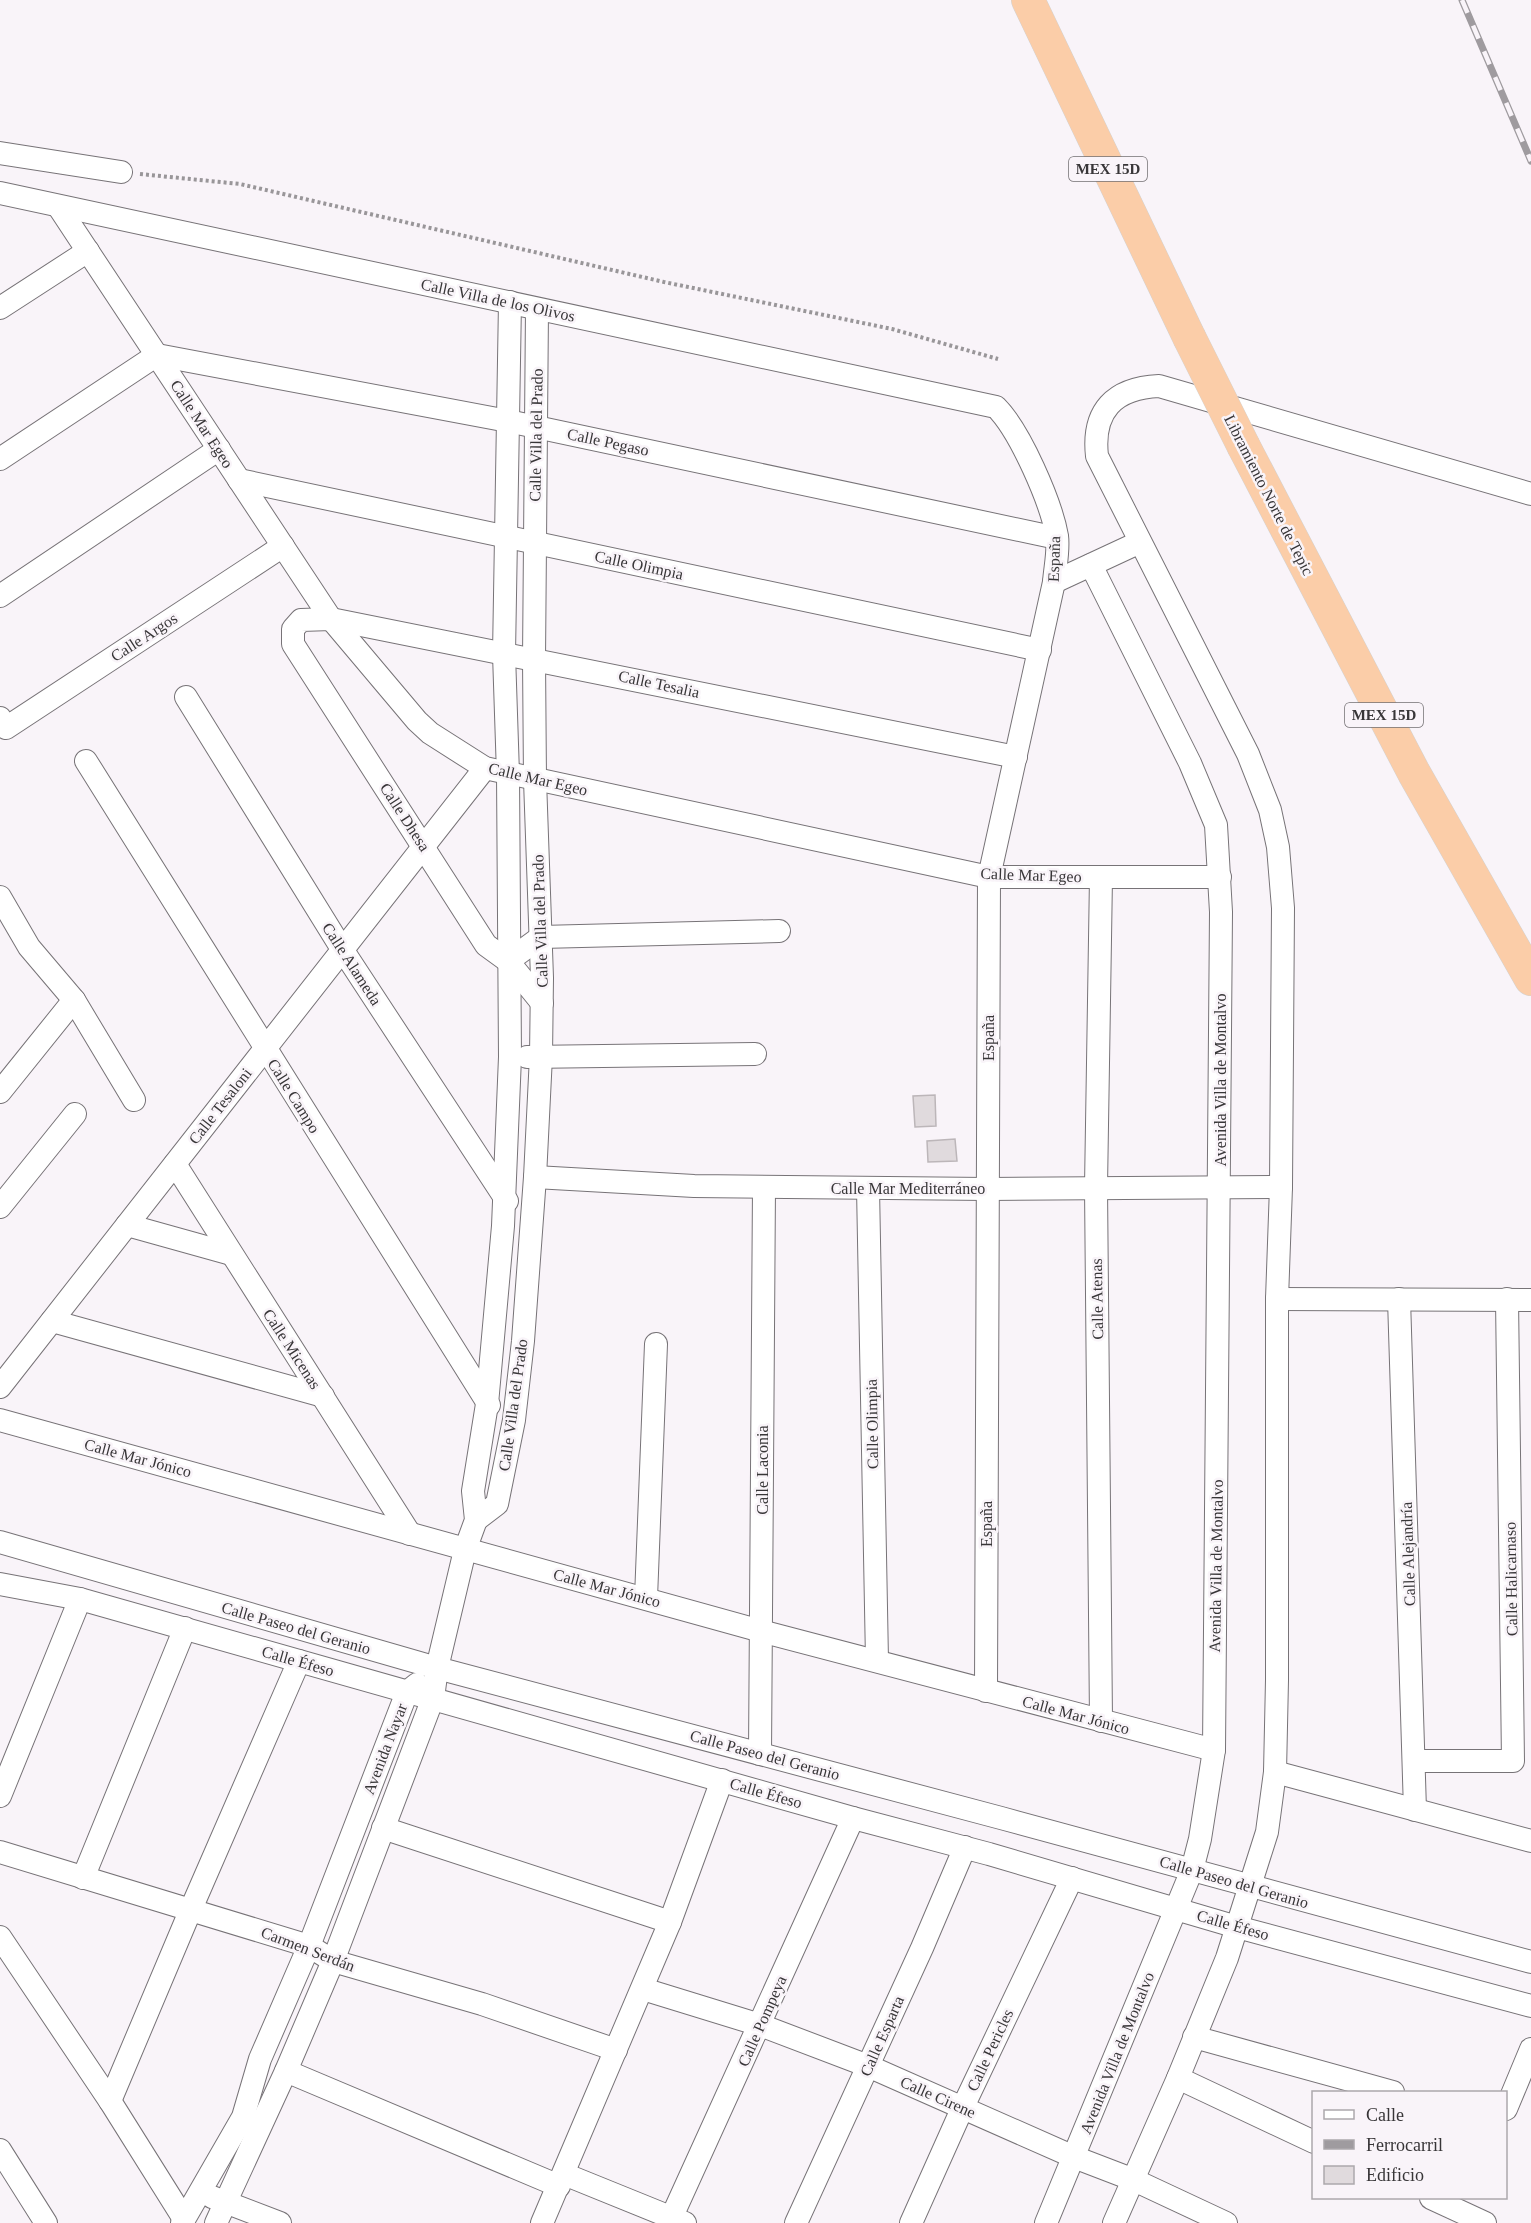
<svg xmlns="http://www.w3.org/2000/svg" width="1531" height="2223" font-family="Georgia,serif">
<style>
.building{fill:#e0dadd;stroke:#bcb6b9;stroke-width:1.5}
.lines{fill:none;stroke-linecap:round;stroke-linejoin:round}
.minor-casing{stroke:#777377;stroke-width:24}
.highway-casing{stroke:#d3d3d3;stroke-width:34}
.path{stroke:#999699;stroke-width:4;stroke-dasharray:3 3;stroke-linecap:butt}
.minor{stroke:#fff;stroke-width:22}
.highway{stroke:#fbcda8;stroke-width:33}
.rail-casing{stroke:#9f9b9f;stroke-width:7}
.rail{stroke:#f9f4f9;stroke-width:4.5;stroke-dasharray:14;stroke-linecap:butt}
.highway-bridge-casing{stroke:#d3d3d3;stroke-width:34;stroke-linecap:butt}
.highway-bridge{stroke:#fbcda8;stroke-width:33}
.labels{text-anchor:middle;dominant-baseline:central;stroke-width:5;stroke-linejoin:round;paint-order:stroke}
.shield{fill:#f9f4f9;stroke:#726f72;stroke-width:1.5}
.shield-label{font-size:15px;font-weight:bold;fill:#383638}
.street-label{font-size:16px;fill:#383638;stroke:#f9f4f9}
</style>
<rect width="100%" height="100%" fill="#f9f4f9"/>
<!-- building -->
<g class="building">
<path d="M935,1095L936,1126L915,1127L913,1096Z"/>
<path d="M955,1139L957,1161L928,1162L927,1141Z"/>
</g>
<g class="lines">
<defs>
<g id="minor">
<path d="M0,153L121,172"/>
<path d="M0,193L996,407C1020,431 1051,502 1057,536C1059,550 1055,568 1054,582L989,877L986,1691"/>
<path d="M58,206L331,619L417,721L430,733L485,768L989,877H1220"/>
<path d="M0,308L88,251"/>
<path d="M0,459L157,355L508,421L1057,538"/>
<path d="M239,480L1040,650"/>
<path d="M1054,582L1140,542"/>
<path d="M0,596L219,449"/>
<path d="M186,697L342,949L507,1201"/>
<path d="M0,718L6,728L283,546"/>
<path d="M86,761L489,1405"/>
<path d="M0,897L29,947L74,1000L134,1100"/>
<path d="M508,961L541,937L779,931"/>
<path d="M542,1003L508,961L486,945L293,644V629L301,620L331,619L1016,757"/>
<path d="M527,1057L755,1054"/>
<path d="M0,1092L74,1000"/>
<path d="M175,1164L410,1534"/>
<path d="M535,1177L694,1186L987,1189L1281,1187"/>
<path d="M868,1188L877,1660"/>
<path d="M0,1207L75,1114"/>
<path d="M127,1225L231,1254"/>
<path d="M1277,1299L1531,1300"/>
<path d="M1399,1299L1415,1810"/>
<path d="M52,1321L323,1396"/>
<path d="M0,1387L485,768"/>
<path d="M0,1420L761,1631L1214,1750"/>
<path d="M476,1520L497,1504L514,1420L523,1341L535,1177L541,1056L542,978L535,780L534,659L537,309"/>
<path d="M0,1542L437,1668L1001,1818L1531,1962"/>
<path d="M0,1584L80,1599L853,1818L989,1854L1237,1927L1531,2006"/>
<path d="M646,1598L656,1344"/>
<path d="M1101,1721L1096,1187L1101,877"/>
<path d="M760,1754L764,1187"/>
<path d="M1415,1761H1513L1507,1299"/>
<path d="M1275,1772L1531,1841"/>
<path d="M0,1796L80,1599"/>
<path d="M383,1828L670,1922"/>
<path d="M0,1852L309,1946L333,1961L482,2004L616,2050"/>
<path d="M83,1878L185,1628"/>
<path d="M0,1937L110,2101L184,2219"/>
<path d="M643,1989L760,2025L868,2066L1074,2157L1134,2180L1226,2223"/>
<path d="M1194,2037L1393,2092"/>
<path d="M286,2071L559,2186"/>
<path d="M1178,2078L1314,2142"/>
<path d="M110,2101L191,1909L299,1661"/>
<path d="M1506,2109L1531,2049"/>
<path d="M0,2150L46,2223"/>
<path d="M564,2174L685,2223"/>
<path d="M212,2197L280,2223"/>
<path d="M1431,2198L1485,2223"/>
<path d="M182,2223L243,2117L260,2059L309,1946L407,1692L417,1684"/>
<path d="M216,2223L286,2071L333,1961L433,1698L437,1668L465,1550L476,1520L473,1491L487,1404L503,1226L510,1057L508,774L504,654L510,302"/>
<path d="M542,2223L670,1922L722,1780"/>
<path d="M669,2223L853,1818"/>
<path d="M796,2223L922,1948L965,1847"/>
<path d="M911,2223L962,2109L1072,1878"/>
<path d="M1046,2223L1192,1870L1200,1839L1214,1750L1221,912L1216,825L1190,763L1091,565"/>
<path d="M1114,2223L1178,2078L1227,1958L1267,1832L1275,1772L1277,1680V1299L1281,1187L1283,908L1278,847L1270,810L1248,754L1097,456C1092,411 1114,388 1159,386L1531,494"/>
</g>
<g id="highway">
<path d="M1028,0L1189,337"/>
<path d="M1244,447L1414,773L1531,979"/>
</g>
</defs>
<!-- minor casing -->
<use href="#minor" class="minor-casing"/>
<!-- highway casing -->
<use href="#highway" class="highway-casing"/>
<!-- path -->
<path class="path" d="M140,174L240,184L664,282L892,329L998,359"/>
<!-- minor -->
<use href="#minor" class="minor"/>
<!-- highway -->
<use href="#highway" class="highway"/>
<defs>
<path id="rail" d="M1462,0L1531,161"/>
</defs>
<!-- rail casing -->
<use href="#rail" class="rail-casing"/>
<!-- rail -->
<use href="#rail" class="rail"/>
<defs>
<path id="highway-bridge" d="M1189,337L1244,447"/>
</defs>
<!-- highway-bridge casing -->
<use href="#highway-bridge" class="highway-bridge-casing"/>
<!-- highway-bridge -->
<use href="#highway-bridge" class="highway-bridge"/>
</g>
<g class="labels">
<!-- shield labels -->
<g class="shield">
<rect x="1069" y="157" width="78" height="24" rx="4.5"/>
<rect x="1345" y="703" width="78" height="24" rx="4.5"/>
</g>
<g class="shield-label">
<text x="1108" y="169">MEX 15D</text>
<text x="1384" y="715">MEX 15D</text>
</g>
<!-- street labels -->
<g class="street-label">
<text transform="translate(498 300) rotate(12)">Calle Villa de los Olivos</text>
<text transform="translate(202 424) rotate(57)">Calle Mar Egeo</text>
<text transform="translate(536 435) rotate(-89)">Calle Villa del Prado</text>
<text transform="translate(608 442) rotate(12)">Calle Pegaso</text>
<text transform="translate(1269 495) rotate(63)">Libramiento Norte de Tepic</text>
<text transform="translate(1054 559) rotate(-88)">España</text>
<text transform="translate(639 565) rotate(12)">Calle Olimpia</text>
<text transform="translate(144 637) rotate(-33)">Calle Argos</text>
<text transform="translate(659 684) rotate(12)">Calle Tesalia</text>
<text transform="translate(538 779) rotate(13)">Calle Mar Egeo</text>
<text transform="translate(405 817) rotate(57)">Calle Dhesa</text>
<text transform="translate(1031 875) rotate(2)">Calle Mar Egeo</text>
<text transform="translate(540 921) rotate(-92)">Calle Villa del Prado</text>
<text transform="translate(352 964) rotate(57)">Calle Alameda</text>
<text transform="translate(988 1038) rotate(-90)">España</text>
<text transform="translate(1220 1080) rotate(-90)">Avenida Villa de Montalvo</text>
<text transform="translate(294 1096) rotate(58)">Calle Campo</text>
<text transform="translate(220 1106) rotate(-52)">Calle Tesaloni</text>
<text x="908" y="1188">Calle Mar Mediterráneo</text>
<text transform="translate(1097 1299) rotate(-91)">Calle Atenas</text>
<text transform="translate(292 1349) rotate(57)">Calle Micenas</text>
<text transform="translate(513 1405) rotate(-82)">Calle Villa del Prado</text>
<text transform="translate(872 1424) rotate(-91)">Calle Olimpia</text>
<text transform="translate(138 1458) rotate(15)">Calle Mar Jónico</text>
<text transform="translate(762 1470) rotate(-90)">Calle Laconia</text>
<text transform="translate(986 1524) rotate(-90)">España</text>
<text transform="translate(1408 1554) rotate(-92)">Calle Alejandría</text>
<text transform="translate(1216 1566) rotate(-89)">Avenida Villa de Montalvo</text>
<text transform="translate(1511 1579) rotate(-91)">Calle Halicarnaso</text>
<text transform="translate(607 1588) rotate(15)">Calle Mar Jónico</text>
<text transform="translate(296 1628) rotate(16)">Calle Paseo del Geranio</text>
<text transform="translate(298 1661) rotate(16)">Calle Éfeso</text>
<text transform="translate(1076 1715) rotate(15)">Calle Mar Jónico</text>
<text transform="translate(385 1749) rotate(-69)">Avenida Nayar</text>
<text transform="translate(765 1755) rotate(15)">Calle Paseo del Geranio</text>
<text transform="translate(766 1793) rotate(16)">Calle Éfeso</text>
<text transform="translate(1234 1882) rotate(16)">Calle Paseo del Geranio</text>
<text transform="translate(1233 1925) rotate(16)">Calle Éfeso</text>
<text transform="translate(308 1949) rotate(21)">Carmen Serdán</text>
<text transform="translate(762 2021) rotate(-66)">Calle Pompeya</text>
<text transform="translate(882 2036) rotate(-66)">Calle Esparta</text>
<text transform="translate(990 2050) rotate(-65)">Calle Pericles</text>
<text transform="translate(1117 2053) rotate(-68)">Avenida Villa de Montalvo</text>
<text transform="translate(938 2097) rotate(24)">Calle Cirene</text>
</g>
</g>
<!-- legend -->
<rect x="1312" y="2091" width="195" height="108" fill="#f9f4f9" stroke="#aca8ac" stroke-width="1.5"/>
<rect x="1324" y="2110" width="30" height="9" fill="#ffffff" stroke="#aca8ac" stroke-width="1.5"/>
<text x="1366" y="2121" font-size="18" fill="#383638">Calle</text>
<rect x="1324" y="2140" width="30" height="9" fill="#9f9b9f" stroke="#aca8ac" stroke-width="1.5"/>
<text x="1366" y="2151" font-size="18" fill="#383638">Ferrocarril</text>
<rect x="1324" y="2166" width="30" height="18" fill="#e0dadd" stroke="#aca8ac" stroke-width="1.5"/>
<text x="1366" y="2181" font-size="18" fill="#383638">Edificio</text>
</svg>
